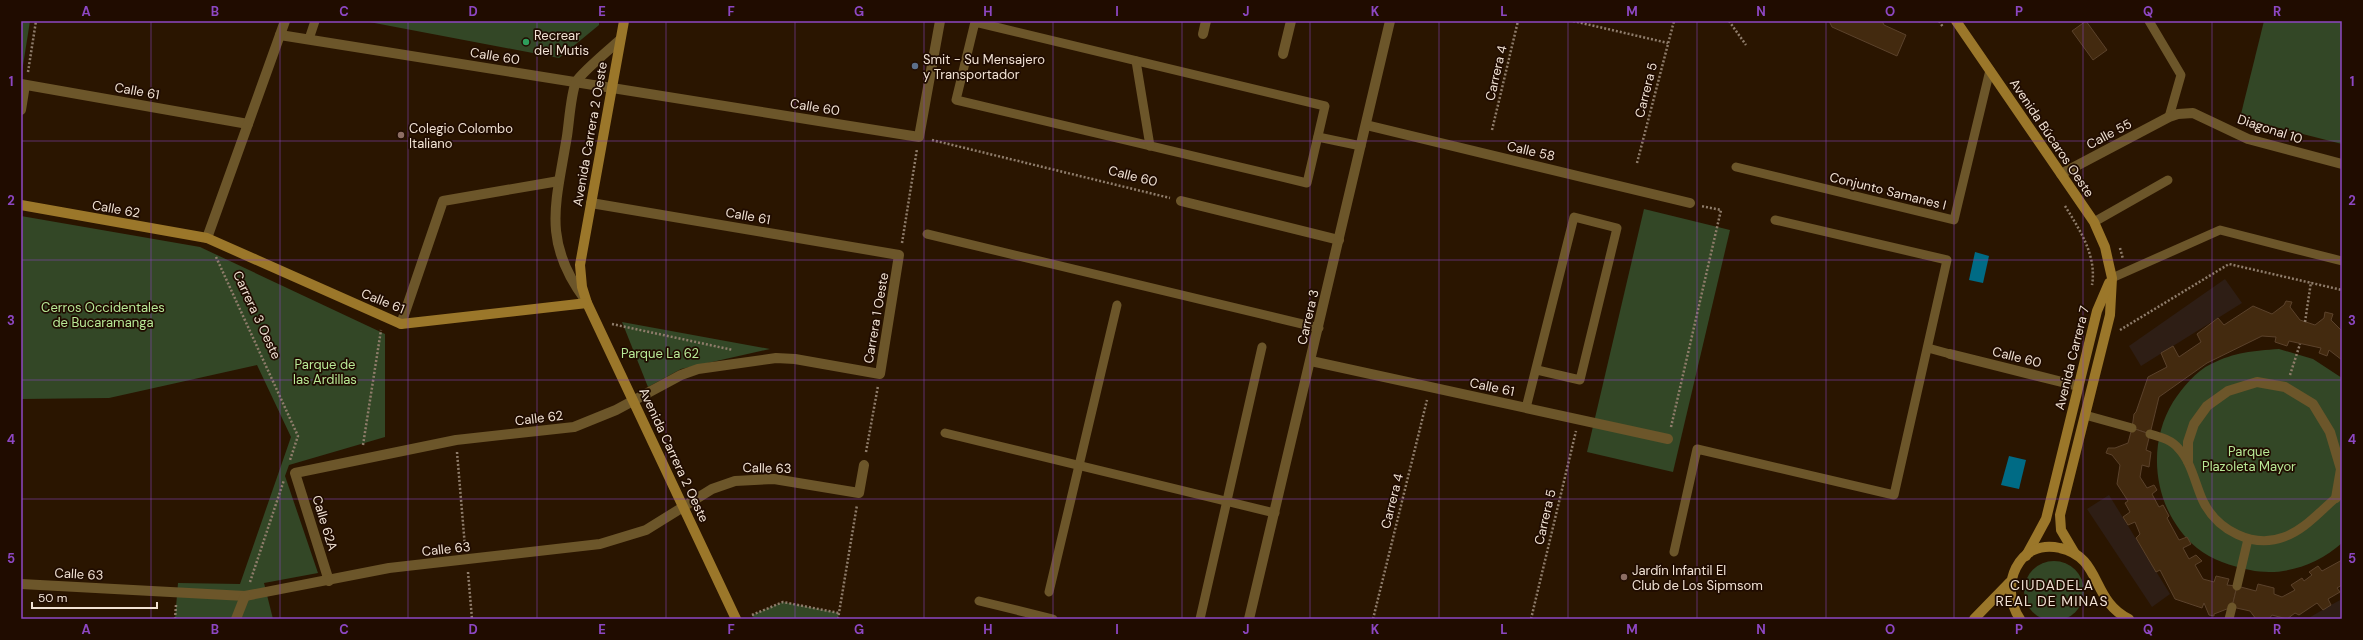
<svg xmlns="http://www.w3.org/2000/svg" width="2363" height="640" font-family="'DM Sans',sans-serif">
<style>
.commercial{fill:#2e1e15}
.green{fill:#334726}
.water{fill:#006b85}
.building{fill:#432a0f;stroke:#5b422b}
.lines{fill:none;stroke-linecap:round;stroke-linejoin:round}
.path{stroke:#8f7d6b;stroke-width:2.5;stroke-dasharray:2 2;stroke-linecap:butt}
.lane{stroke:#6c562a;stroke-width:9}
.street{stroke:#6c562a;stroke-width:10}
.secondary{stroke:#9b772a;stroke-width:10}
.grid{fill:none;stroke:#8d47c2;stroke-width:1;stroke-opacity:0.55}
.leisure-dot{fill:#2e9e5b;stroke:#200c00;stroke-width:1.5}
.service-dot{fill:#5c6f8a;stroke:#200c00;stroke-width:1.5}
.education-dot{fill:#8d6e63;stroke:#200c00;stroke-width:1.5}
.labels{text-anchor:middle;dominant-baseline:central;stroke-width:3.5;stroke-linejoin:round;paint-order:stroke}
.poi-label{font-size:13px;fill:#f1e2d4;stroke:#200c00;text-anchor:start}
.street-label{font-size:13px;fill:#f1e2d4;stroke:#200c00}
.park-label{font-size:13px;fill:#b8e996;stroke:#200c00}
.neighbourhood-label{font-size:14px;letter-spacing:1px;fill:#f1e2d4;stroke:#200c00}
.neatline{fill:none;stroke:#8d47c2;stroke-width:1.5}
.grid-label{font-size:13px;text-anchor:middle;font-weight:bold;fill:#8d47c2}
</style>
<rect width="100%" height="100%" fill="#2a1500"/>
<!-- commercial -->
<g class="commercial">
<path d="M2225,279L2242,303L2141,366L2129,346Z"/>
<path d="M2109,495L2170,594L2152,607L2087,509Z"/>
<path d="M2342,599V619H2307L2331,605Z"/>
</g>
<!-- green -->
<g class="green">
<path d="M21,21H30L21,78Z"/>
<path d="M364,21H599V25L559,58Z"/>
<path d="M2264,21H2342V144L2240,118Z"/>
<path d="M1644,209L1730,230L1673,472L1587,452Z"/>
<path d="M21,216L200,247L385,334V437L289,465L285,476L318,573L264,583L273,619H175L178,583L240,584L291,437L257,365L109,398L21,399Z"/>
<path d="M622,322L770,349L681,369L648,387Z"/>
<path d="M2279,349L2313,359L2342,378V543C2317,565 2283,577 2250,570C2231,566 2212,560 2197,548C2154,512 2145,448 2173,402C2182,388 2196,371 2211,364C2235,352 2253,351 2279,349Z"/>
<circle cx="2054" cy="591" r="30"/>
<path d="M783,602L839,613L838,619H754L752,615Z"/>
</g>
<!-- water -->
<g class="water">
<path d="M1975,252L1989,256L1983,283L1969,280Z"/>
<path d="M2009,456L2026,460L2019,489L2001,485Z"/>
</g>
<!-- building -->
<g class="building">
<path d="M1829,21H1882L1884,25L1906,35L1897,56L1832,27Z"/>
<path d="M2086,21L2107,50L2093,60L2072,31Z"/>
<path d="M2286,301L2292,302L2290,307L2300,320L2315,325L2324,318L2325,312L2333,314L2331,320L2342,331V360L2329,350L2327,356L2319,353L2321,348L2289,341L2287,346L2275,342L2276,337L2262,336L2207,363L2159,397L2150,434L2132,428L2134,414L2136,412L2148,377L2167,367L2161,353L2173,346L2179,357L2201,342L2197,334L2218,318L2224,325L2253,306L2272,314L2284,305Z"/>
<path d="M2132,428L2150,434L2146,450L2151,452L2149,467L2142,465L2140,477L2147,488L2154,485L2157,490L2152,494L2159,507L2163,505L2169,516L2167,518L2179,540L2187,537L2191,544L2183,548L2189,559L2196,555L2202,561L2195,565L2203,579L2214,582L2216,576L2229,579L2227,585L2237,586L2232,607L2214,614V616L2209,615L2204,603L2202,608L2175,599L2160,570L2156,572L2136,538L2140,534L2135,522L2128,525L2123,517L2130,512L2125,503L2128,501L2117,484L2120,465L2112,455L2106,453L2108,448H2115L2128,443Z"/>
<path d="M2342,560V585L2337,588L2340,592L2328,599L2331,605L2323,610L2317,603L2299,615L2295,613L2287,619L2272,615L2269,619H2256L2250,611L2232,607L2237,586L2256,591L2258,584L2274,588V594L2282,597L2295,590L2291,585L2302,578L2304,581L2312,575L2309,572L2318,566L2322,571Z"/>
</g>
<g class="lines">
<!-- path -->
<g class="path">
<path d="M1573,21L1668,43"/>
<path d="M1729,21L1746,45"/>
<path d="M1939,21L1943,27"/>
<path d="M28,72L36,21"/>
<path d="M1492,130L1518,21"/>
<path d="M932,140L1170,198"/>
<path d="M1637,163L1674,21"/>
<path d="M2065,206C2080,230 2097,256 2092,285"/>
<path d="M902,243L917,149"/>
<path d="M2120,248L2123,259"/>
<path d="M216,257L298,436L290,460"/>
<path d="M2305,322L2311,282"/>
<path d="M612,324L733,350"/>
<path d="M2120,330L2229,264L2342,290"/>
<path d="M2290,375L2300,344"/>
<path d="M1671,427L1721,210L1701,206"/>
<path d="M363,445L381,330"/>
<path d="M457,452L465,547"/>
<path d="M866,452L878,386"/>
<path d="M468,572L472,619"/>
<path d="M250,582L284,480"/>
<path d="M752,615L783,602L839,613"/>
<path d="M175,619L176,605"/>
<path d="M838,619L857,505"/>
<path d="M1373,619L1427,400"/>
<path d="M1531,619L1576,431"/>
</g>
<!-- lane -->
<g class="lane">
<path d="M2149,21L2181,75L2169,117"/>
<path d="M975,22L1325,106L1307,183L956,100Z"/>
<path d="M309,39L315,21"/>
<path d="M1136,61L1150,146"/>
<path d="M1318,137L1361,146"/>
<path d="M1736,167L1954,220L1990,70"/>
<path d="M2094,222L2168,180"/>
<path d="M927,234L1319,328"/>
<path d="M2112,278L2220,230L2342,261"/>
<path d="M1928,348L1950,354"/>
<path d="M1526,408L1574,217L1617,228L1580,380L1537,370"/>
<path d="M2085,415L2132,428"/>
<path d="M945,433L1275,513"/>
<path d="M2150,434C2161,437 2172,440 2179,449C2192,463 2195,484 2203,501C2217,530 2253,549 2284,537C2307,529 2323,507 2342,493"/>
<path d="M1674,552L1697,449L1894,495L1947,260L1775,220"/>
<path d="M2237,586L2248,539"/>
<path d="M1049,592L1117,305"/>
<path d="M979,601L1053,619"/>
<path d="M1200,619L1262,347"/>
<path d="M2229,619L2232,607"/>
</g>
<!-- street -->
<g class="street">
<path d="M1203,34L1206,21"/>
<path d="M280,35L919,137L940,21"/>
<path d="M1283,54L1291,21"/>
<path d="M21,84L248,124"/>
<path d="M21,110L25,85"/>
<path d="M1366,125L1690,203"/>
<path d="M2061,174L2169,117L2178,114L2193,113L2248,139L2342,164"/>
<path d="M1181,201L1339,240"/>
<path d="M207,238L285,21"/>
<path d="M586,301C541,241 556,204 567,136C569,123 571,93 576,82C581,73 611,48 620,40"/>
<path d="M401,324L443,201L559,181"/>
<path d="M1950,354L2078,386"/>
<path d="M1311,361L1668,439"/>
<path d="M2188,461V442L2194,424L2207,406L2228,391L2257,382L2285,387L2313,404L2330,432L2341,469L2336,498"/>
<path d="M329,581L295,473L456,440L574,427L616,410L681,375L698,369L776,358L795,359L880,374L899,255L591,203"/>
<path d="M21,584L245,596L389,568L600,544L646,530L712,489L735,481L774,479L859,493L864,465"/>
<path d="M236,619L245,596"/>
<path d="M1249,619L1390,21"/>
</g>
<!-- secondary -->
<g class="secondary">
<path d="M624,21L580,265L582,287L587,303L736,619"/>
<path d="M1956,21L2094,222L2105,247L2109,265L2112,278L2110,315L2060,515L2061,530L2074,552"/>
<path d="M21,205L207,238L401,324L587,303"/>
<path d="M2026,556L2046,519L2097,311L2109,283"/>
<path d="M1974,619L2010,582"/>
<path d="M2020,619C1998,587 2018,538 2060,548C2102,557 2091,601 2129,619"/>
</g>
</g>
<!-- grid -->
<path class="grid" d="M151,21V619M280,21V619M408,21V619M537,21V619M666,21V619M795,21V619M924,21V619M1053,21V619M1182,21V619M1310,21V619M1439,21V619M1568,21V619M1697,21V619M1826,21V619M1954,21V619M2083,21V619M2212,21V619M21,141H2342M21,260H2342M21,380H2342M21,499H2342"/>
<!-- markers -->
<circle class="leisure-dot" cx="526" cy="42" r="4"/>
<circle class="service-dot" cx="915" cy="66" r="4"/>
<g class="education-dot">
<circle cx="401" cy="135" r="4"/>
<circle cx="1624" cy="577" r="4"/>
</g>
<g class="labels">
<!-- poi labels -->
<g class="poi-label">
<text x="534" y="35">Recrear<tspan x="534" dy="15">del Mutis</tspan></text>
<text x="923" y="59">Smit - Su Mensajero<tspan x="923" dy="15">y Transportador</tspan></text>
<text x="409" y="128">Colegio Colombo<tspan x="409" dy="15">Italiano</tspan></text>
<text x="1632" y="570">Jardín Infantil El<tspan x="1632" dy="15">Club de Los Sipmsom</tspan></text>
</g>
<!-- street labels -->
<g class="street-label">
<text transform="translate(495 56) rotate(9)">Calle 60</text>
<text transform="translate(1496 73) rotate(-77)">Carrera 4</text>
<text transform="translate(1646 90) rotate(-76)">Carrera 5</text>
<text transform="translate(137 91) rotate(10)">Calle 61</text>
<text transform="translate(815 107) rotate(9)">Calle 60</text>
<text transform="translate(2270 129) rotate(18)">Diagonal 10</text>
<text transform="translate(590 134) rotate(-80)">Avenida Carrera 2 Oeste</text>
<text transform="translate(2109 134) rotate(-28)">Calle 55</text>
<text transform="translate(2052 138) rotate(56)">Avenida Búcaros Oeste</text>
<text transform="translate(1531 151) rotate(13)">Calle 58</text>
<text transform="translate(1133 176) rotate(14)">Calle 60</text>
<text transform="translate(1888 191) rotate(14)">Conjunto Samanes I</text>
<text transform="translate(116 209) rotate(10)">Calle 62</text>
<text transform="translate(748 216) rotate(10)">Calle 61</text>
<text transform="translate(383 301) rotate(22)">Calle 61</text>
<text transform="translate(257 315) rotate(65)">Carrera 3 Oeste</text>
<text transform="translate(1308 317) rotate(-77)">Carrera 3</text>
<text transform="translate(876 318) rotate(-80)">Carrera 1 Oeste</text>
<text transform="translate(2017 357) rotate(14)">Calle 60</text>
<text transform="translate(2072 358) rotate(-76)">Avenida Carrera 7</text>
<text transform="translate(1492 387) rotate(12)">Calle 61</text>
<text transform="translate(539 418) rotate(-7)">Calle 62</text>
<text transform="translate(674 455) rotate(65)">Avenida Carrera 2 Oeste</text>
<text transform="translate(767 468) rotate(1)">Calle 63</text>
<text transform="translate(1392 501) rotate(-76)">Carrera 4</text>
<text transform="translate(1545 517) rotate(-77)">Carrera 5</text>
<text transform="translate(325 523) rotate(73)">Calle 62A</text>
<text transform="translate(446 549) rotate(-6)">Calle 63</text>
<text transform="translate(79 574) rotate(3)">Calle 63</text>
</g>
<!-- park labels -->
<g class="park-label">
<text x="103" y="307">Cerros Occidentales<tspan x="103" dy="15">de Bucaramanga</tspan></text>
<text x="660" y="353">Parque La 62</text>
<text x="325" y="364">Parque de<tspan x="325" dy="15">las Ardillas</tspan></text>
<text x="2249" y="451">Parque<tspan x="2249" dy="15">Plazoleta Mayor</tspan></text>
</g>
<!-- neighbourhood labels -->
<g class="neighbourhood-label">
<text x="2052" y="585">CIUDADELA<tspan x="2052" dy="16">REAL DE MINAS</tspan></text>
</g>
</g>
<!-- border -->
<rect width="2363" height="640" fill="none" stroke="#200c00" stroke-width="44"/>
<!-- scale -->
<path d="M32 602v6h125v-6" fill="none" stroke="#f1e2d4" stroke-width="2"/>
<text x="38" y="602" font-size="12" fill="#f1e2d4" stroke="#200c00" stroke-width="3" paint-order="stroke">50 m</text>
<rect x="22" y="22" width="2319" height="596" class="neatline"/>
<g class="grid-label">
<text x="86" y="16">A</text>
<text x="215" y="16">B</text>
<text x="344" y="16">C</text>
<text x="473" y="16">D</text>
<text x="602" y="16">E</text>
<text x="731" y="16">F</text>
<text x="859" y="16">G</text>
<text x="988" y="16">H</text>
<text x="1117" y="16">I</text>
<text x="1246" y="16">J</text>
<text x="1375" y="16">K</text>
<text x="1504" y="16">L</text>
<text x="1632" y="16">M</text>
<text x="1761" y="16">N</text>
<text x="1890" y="16">O</text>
<text x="2019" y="16">P</text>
<text x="2148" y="16">Q</text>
<text x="2277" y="16">R</text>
<text x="11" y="86">1</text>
<text x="2352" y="86">1</text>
<text x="11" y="205">2</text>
<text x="2352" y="205">2</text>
<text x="11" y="325">3</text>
<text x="2352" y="325">3</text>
<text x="11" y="444">4</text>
<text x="2352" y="444">4</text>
<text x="11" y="563">5</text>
<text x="2352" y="563">5</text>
<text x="86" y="634">A</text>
<text x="215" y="634">B</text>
<text x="344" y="634">C</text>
<text x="473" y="634">D</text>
<text x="602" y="634">E</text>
<text x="731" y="634">F</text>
<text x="859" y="634">G</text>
<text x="988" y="634">H</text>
<text x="1117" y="634">I</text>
<text x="1246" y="634">J</text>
<text x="1375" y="634">K</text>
<text x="1504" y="634">L</text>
<text x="1632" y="634">M</text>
<text x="1761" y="634">N</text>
<text x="1890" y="634">O</text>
<text x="2019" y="634">P</text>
<text x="2148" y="634">Q</text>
<text x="2277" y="634">R</text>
</g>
</svg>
